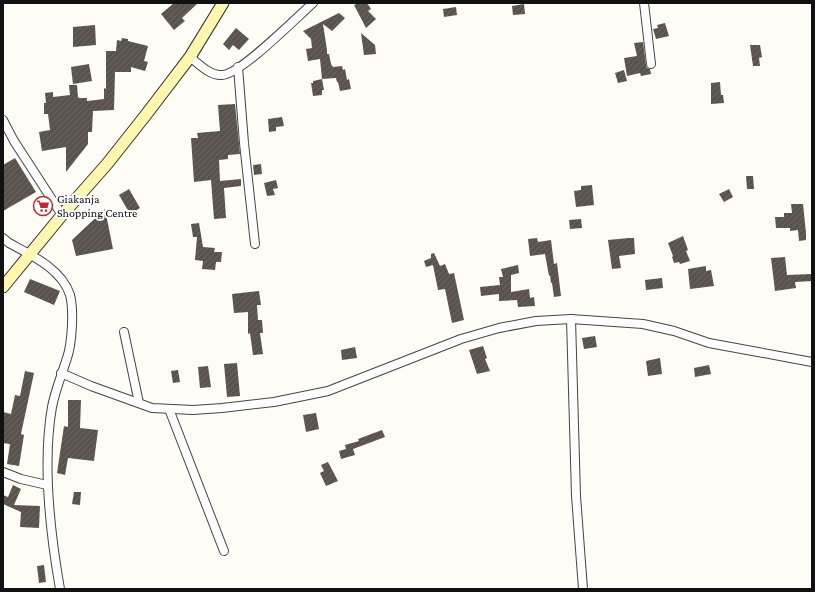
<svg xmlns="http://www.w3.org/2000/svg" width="815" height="592" font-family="'Crimson Pro',serif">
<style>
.building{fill:url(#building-hatch)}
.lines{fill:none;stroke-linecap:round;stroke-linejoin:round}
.minor-casing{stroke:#444;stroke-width:10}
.secondary-casing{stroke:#333;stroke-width:13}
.minor{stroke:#fff;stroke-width:8}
.secondary{stroke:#fff6b0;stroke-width:11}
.labels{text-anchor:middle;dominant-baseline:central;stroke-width:4;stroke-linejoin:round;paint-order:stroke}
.poi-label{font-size:12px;fill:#111;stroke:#fff;text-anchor:start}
</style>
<defs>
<pattern id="building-hatch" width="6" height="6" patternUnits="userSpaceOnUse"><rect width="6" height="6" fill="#5a524d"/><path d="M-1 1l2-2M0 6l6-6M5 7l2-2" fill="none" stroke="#6d6662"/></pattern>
</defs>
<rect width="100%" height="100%" fill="#fffdf5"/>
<!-- building -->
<g class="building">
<path d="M174,3H198L182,18L185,21L174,30L161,14Z"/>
<path d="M359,3H367L371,9L368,11L376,19L366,28L354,5Z"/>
<path d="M524,4L525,14L513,15L512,6Z"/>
<path d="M456,7L457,15L444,17L443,9Z"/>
<path d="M339,13L345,18L332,31L323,24L327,50V54H329L331,64L333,67L342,66L343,70L345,69L347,80L349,79L351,89L340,91L338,82H337L336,78L322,79L320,59L308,61L306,49L312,48L311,39L303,31Z"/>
<path d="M665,23L669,36L656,39L653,29L658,28L657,25Z"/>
<path d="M95,25L96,45L73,47V27Z"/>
<path d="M236,28L249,39L239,50L233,45L229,50L223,44Z"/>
<path d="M361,33L375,45L376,54L364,55Z"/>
<path d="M122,38L128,39V41L148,46L144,61L148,62L145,71L131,67V72H115L114,110L93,111L92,132H88V144L66,172V147L42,151L39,132L50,130L48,114H44V103H46L45,93L53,92V97L70,95L69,85H77L78,97L79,98H87V101L104,99V88L106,89V51H116L117,40L121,41Z"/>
<path d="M643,42L646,65L647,68L650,69L651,74L641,76L640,73L627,76L624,58L637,56L634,43Z"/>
<path d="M750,45H760L762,57L759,58L760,66H753Z"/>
<path d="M89,64L92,81L73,84L71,67Z"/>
<path d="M624,70L627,81L618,83L615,73Z"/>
<path d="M322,79L324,90H322V95L313,96L311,83H313V81Z"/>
<path d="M720,82L721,95H723L724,103L711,104V83Z"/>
<path d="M235,104L240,154L228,155V159L219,160L220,181L241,179V186L224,188L226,218L214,219L211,180L194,182L191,138H198L197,133L220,131L218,105Z"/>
<path d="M282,117L284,126L276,127V131L269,132L268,119Z"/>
<path d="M15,158L36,192L3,211V165Z"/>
<path d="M261,164L262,174L254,175L253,165Z"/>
<path d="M746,176H753L754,189H747Z"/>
<path d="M276,180L278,188L273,189L275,195L267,196L264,183Z"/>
<path d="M592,185L594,205L576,207L574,191L581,190V186Z"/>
<path d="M129,189L140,208L130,214L119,195Z"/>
<path d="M729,189L733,197L724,202L719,194Z"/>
<path d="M791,204H803L806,233V240L799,241L798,230L790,231V228H776L775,217H784V213H792Z"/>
<path d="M105,209L113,249L76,256L72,240Z"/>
<path d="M581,219L582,228L570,229L569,220Z"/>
<path d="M199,223L203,247L215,248L214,252H222L221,262H216L215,270L202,269L203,261L195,260L197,237H193L191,224Z"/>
<path d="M683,236L688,250L686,251L690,261L680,264L679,262L674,263L672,257L673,256L668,243Z"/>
<path d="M537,238L538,242L551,240L554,264L557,263L561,296L554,297L552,283H551L550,275L549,276L545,254L530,256L528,239Z"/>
<path d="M629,238H634L635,254L619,256L621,268L612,269L608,240Z"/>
<path d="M434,253L440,266L445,264L449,274L454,273L464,320L452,323L445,289L438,290L433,265L426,267L424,261L431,258V254Z"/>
<path d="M785,257L787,275L812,274V281L795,282L796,288L775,291L771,258Z"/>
<path d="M518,265L519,273L511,275V292L529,289L530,298L534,297L535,306L518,307L517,300L499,301V294L481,296L480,287L500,285L499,277H503L501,269Z"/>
<path d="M706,266V271L711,270L714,286L690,289L688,269Z"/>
<path d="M662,278L663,288L646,290L645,280Z"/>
<path d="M30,279L60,291L54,305L24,292Z"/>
<path d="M259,291L261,305H257L258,320H262L263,333H260L263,354L253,355L250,333L248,334V312L234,313L232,294Z"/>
<path d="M595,336L597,347L584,349L582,338Z"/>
<path d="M483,346L487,358L485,359L490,371L477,374L469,350Z"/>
<path d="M355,347L357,358L342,360L341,350Z"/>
<path d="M660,358L662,374L648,376L646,361Z"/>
<path d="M237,363L240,396L227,397L224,364Z"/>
<path d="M709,365L711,374L695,377L694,368Z"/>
<path d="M208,366L211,387L200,388L198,367Z"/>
<path d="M178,370L180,382L173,383L171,371Z"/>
<path d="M25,371L34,373L21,434L24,435L19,466L7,464L10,444L3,443V412L11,414L15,395L20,396Z"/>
<path d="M68,400H81L80,428L98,430L94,461L68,458L65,475L57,473L64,426L68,427Z"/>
<path d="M316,413L319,429L306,432L303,415Z"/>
<path d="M382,430L385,437L353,449L355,455L341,459L339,451L346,449L345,445L359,441L358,439Z"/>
<path d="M328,462L338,481L326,486L320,473L324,471L321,465Z"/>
<path d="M13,485L21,489L14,505L40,506L39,528L20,527L21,512L3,504V495L8,497Z"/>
<path d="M74,492H81L80,505L72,504Z"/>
<path d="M44,565L46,582L39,583L37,566Z"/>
</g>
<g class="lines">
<defs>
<g id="minor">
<path d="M644,3L651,64"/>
<path d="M190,57C199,64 210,76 222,75C240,75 297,17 313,3"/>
<path d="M238,67L244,143L255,244"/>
<path d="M3,120L14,141L62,215"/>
<path d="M3,238L9,243C31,255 62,269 70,295C74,310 72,344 67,358C62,374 55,391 52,407C42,464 50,532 60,589"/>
<path d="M571,319L576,496L583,589"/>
<path d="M124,332L139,403"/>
<path d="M61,373L91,386L152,408L193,410L222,408L274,402L328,391L461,339L499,328L536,321L571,319L643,324L674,331L709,343L812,362"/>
<path d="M169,409L224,551"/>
<path d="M3,472L21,479L47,485"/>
</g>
<path id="secondary" d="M3,287L62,215L107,164L145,116L190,57L223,3"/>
</defs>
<!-- minor casing -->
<use href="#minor" class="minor-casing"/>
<!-- secondary casing -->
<use href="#secondary" class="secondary-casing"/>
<!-- minor -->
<use href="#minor" class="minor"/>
<!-- secondary -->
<use href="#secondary" class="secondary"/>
</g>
<!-- icons -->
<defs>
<symbol id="supermarket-ring" viewBox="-11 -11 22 22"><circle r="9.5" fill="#fff" stroke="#c4262e" stroke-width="1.5"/><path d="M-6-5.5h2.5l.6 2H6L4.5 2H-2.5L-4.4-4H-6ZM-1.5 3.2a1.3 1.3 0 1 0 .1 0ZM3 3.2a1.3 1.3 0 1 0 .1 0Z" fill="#c4262e"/></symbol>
</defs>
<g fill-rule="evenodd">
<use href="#supermarket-ring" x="32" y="195" width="22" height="22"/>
</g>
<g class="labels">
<!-- poi labels -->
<g class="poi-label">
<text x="57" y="199">Giakanja<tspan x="57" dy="14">Shopping Centre</tspan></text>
</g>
</g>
<!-- border -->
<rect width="815" height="592" fill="none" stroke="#111111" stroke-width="8"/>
</svg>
